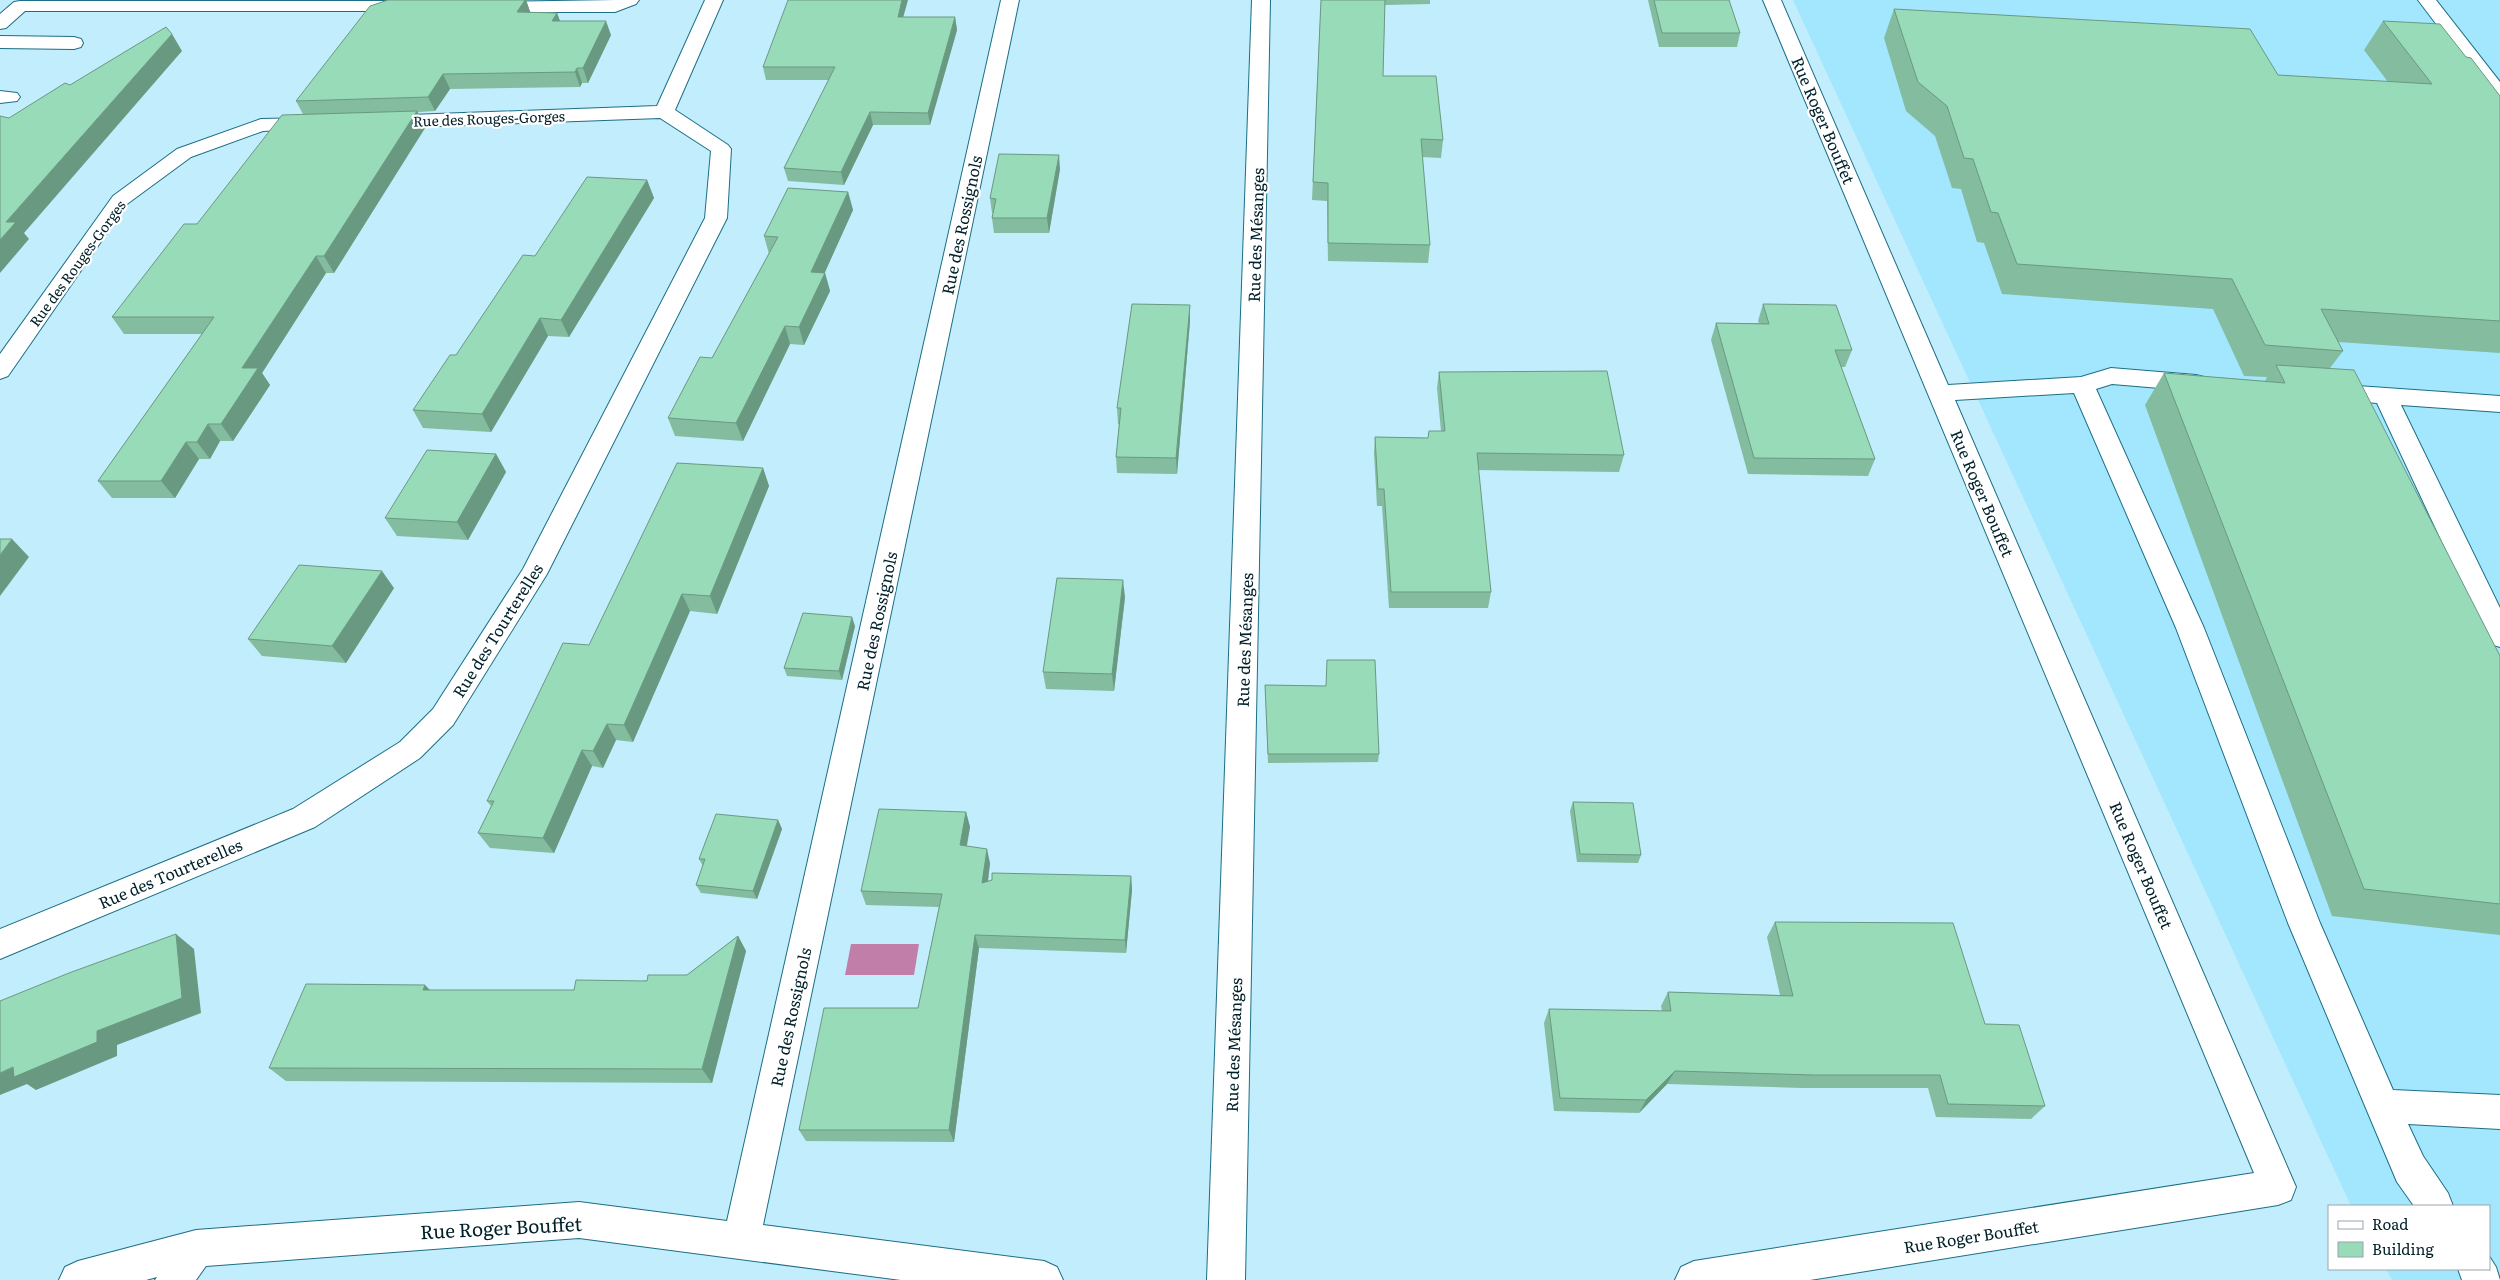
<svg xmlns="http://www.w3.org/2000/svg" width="2500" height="1280" font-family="Literata,serif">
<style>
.built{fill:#a3e7fe}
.water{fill:#c17ea9}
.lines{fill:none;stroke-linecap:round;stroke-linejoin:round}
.minor-casing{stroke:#1c6e85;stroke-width:2}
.minor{fill:#fff;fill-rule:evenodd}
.wall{fill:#83bc9f}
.shaded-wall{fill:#6a9982}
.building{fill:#98dbb9;stroke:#6a9982}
.labels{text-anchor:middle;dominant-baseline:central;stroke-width:4.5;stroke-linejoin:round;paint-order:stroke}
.far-street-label{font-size:14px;fill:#002029;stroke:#fff}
.street-label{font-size:16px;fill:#002029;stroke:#fff}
.near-street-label{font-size:19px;fill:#002029;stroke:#fff}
</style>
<rect width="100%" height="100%" fill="#c1edfc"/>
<!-- built -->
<path class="built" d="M1793,0H2500V1280H2392L2386,1269H2489V1206H2351Z"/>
<!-- water -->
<path class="water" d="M851,944H919L914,975H845Z"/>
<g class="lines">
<defs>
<g id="minor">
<path d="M616,0H639L636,4L615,12H490L484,11L481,7L484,3L490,2Z"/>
<path d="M705,0H723L675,110L728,145L731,149L727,218L547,574L453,725L420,758L315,827L0,959V929L293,809L400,742L433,709L523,569L705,218L711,151L660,118L383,128L376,126L373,122L376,118L383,116L657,106Z"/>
<path d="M1001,0H1019L763,1225L1044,1261L1057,1267L1063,1280H901L579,1238L206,1266L196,1280H155L157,1277L146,1280H59L65,1267L78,1261L196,1230L579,1202L727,1221Z"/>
<path d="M1252,0H1270L1245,1280H1207Z"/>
<path d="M1763,0H1781L1948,385L2081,377L2111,368L2196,375L2204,377L2208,383L2204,389L2196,391L2112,384L2096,389L2204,628L2320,923L2393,1090L2500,1095V1129L2408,1124L2423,1156L2448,1193L2453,1206H2414L2397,1182L2288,923L2176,628L2074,393L1955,400L2296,1187L2291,1200L2278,1205L1810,1280H1675L1681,1267L1694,1261L2254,1173Z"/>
<path d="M2418,0H2436L2500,82V101L2493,99Z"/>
<path d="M20,1H407L413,2L416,6L413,10L407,11H25L6,28L0,29V14L14,2Z"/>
<path d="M0,36L74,37L81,39L83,43L81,47L74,49L0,48Z"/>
<path d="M0,91L17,93L20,97L17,101L0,103Z"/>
<path d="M310,118L317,120L320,124L317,128L263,131L191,157L127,204L8,376L0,379V354L113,196L177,149L261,119Z"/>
<path d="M2329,384L2500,396V412L2401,405L2500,608V647L2490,644L2486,636L2377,403L2321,398L2317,392L2321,386Z"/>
<path d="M2489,1256L2496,1267L2500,1280H2462L2458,1269H2489Z"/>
</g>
</defs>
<!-- minor casing -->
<use href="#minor" class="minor-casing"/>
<!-- minor -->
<use href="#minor" class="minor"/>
</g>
<!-- wall -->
<g class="wall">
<path d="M388,0H526L530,12L557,13L560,21L611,35L588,83H582L580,87L450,89L435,111L418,112L425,128L334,273H326L262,373L270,385L233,441H220L210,459H199L175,498H112L98,481L202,334H124L112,317L197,224L303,114L296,101Z"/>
<path d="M1321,0H1430V4L1385,5L1383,76L1443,140L1441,158L1422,157L1430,245L1428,263L1328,261L1327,201L1312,200Z"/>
<path d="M1648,0H1729L1740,33L1737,47H1659Z"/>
<path d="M1894,9L2278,75L2388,82L2364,50L2383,21L2466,57L2500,96V353L2338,342L2343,351L2330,368L2500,656V935L2332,916L2145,405L2164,373L2265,381L2267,377L2244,376L2213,309L2002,294L1984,243L1977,242L1961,189L1952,188L1935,136L1906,111L1884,38Z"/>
<path d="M903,17H955L957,30L930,125H873L844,185L788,181L784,168L829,80H766L763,67Z"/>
<path d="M1060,169L1049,233H994L992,218L993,213H992L990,198Z"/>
<path d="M647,180L654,198L569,337L548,336L491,432L423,428L413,410L535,256Z"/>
<path d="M848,192L853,210L824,273H825L830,291L804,345L790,344L743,441L675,436L668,418L712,358L769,254L764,236Z"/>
<path d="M1763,304L1852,350L1845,367H1841L1875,459L1868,476L1748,474L1711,340L1716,323H1759L1758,321Z"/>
<path d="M1190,305V321L1177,474L1117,473L1116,457L1119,424H1118L1117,408Z"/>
<path d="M1439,372L1624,455L1619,472L1478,470L1491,592L1488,608H1389L1382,506H1377L1374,453L1375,437L1428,438L1429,431H1441L1437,388Z"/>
<path d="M496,454L506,472L468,540L397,536L385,518Z"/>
<path d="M763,468L769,486L717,614L690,611L633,742L616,740L603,768L592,766L554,853L490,848L478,833L491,806L487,801Z"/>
<path d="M394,588L346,663L262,656L248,639Z"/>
<path d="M1125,597L1114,691L1046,689L1043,672Z"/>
<path d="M855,626L842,680L787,676L784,668Z"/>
<path d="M1265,685L1326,686L1379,754L1378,762L1268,763Z"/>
<path d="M1573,802L1641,855L1638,863L1577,862L1570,811Z"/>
<path d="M966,812L970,827L967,846L990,863L988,881L1131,876L1132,890L1126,953L979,948L954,1142L806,1141L799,1130L918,1008L939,907L866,905L861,891Z"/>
<path d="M778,820L782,829L757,899L701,893L696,885L703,866L699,859Z"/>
<path d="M1775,922L1985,1024L2045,1106L2031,1119L1936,1117L1928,1088H1803L1667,1084L1639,1113L1554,1111L1544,1023L1549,1009L1662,1011L1661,1006L1668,992L1780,995L1767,937Z"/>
<path d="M738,936L746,951L712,1083L286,1081L269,1068L430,990H574L687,975Z"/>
</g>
<!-- shaded-wall -->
<g class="shaded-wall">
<path d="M525,0H526L531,14L517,12Z"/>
<path d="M902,0H908L900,29L898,17Z"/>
<path d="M557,13L562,27L552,21Z"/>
<path d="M955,17L957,30L930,125L928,113Z"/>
<path d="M606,21L611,35L588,83L583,68Z"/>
<path d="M172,34L182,51L24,233L29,239L0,273V240L6,222Z"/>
<path d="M577,68L582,83L580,87L575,72Z"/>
<path d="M443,74L450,89L435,111L428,97Z"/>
<path d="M417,111L425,128L334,273L324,256Z"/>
<path d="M870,112L873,125L844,185L841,172Z"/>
<path d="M1059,155L1060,169L1049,233L1047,218Z"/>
<path d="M647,180L654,198L569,337L561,320Z"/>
<path d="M848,192L853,210L817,290L811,272Z"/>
<path d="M316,256L326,273L262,373L270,385L233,441L221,424L242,368Z"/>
<path d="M825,273L830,291L804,345L799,327Z"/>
<path d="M1190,305V321L1177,474L1176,458Z"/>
<path d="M540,318L548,336L491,432L482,414Z"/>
<path d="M785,326L790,344L743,441L736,423Z"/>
<path d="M208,424L220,441L210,459L197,442Z"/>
<path d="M186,442L199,459L175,498L161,481Z"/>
<path d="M496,454L506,472L468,540L457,522Z"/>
<path d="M763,468L769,486L717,614L710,596Z"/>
<path d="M12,539L29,557L0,596V555Z"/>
<path d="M382,571L394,588L346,663L332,646Z"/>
<path d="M1123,580L1125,597L1114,691L1112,674Z"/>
<path d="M682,594L690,611L633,742L624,725Z"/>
<path d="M852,617L855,626L842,680L839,671Z"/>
<path d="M607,724L616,740L603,768L593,751Z"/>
<path d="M582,750L592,766L554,853L543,838Z"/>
<path d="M966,812L970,827L964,859L960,845Z"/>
<path d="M778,820L782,829L757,899L753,891Z"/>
<path d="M987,849L990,863L986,897L982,883Z"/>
<path d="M1131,876L1132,890L1126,953L1125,940Z"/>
<path d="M176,934L194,949L201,1013L117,1045V1056L36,1090L27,1084L0,1095V1073L97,1031Z"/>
<path d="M975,935L979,948L954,1142L949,1130Z"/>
<path d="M738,936L746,951L712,1083L702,1069Z"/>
<path d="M425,985L439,999L423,990Z"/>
<path d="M1675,1071L1667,1084L1639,1113L1646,1100Z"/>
</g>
<!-- building -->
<g class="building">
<path d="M388,0H525L517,12L557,13L552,21H606L583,68H577L575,72L443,74L428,97L296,101L370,6Z"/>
<path d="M788,0H902L898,17H955L928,113L870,112L841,172L784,168L835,67H763Z"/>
<path d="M1321,0H1385L1383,76H1436L1443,140L1421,139L1430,245L1328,243V183L1313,182Z"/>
<path d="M1654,0H1729L1740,33H1662Z"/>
<path d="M1894,9L2250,29L2278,75L2432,84L2383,21L2440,24L2466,57L2471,58L2500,96V321L2321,309L2343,351L2265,345L2232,279L2017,264L1998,213L1991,212L1973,159L1964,158L1947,106L1918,82Z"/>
<path d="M166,27L172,34L6,222H16L0,240V116L9,118L65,83L70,85Z"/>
<path d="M417,111L324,256H316L242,368H258L221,424H208L197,442H186L161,481H98L214,317H112L184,224H197L282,115Z"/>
<path d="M999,154L1059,155L1047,218H992L996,199L990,198Z"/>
<path d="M587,177L647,180L561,320L540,318L482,414L413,410L450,355H456L523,255L535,256Z"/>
<path d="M788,188L848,192L811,272L825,273L799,327L785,326L736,423L668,418L700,357L712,358L778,237L764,236Z"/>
<path d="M1132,304L1190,305L1176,458L1116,457L1121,408H1117Z"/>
<path d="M1763,304L1836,305L1852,350H1835L1875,459L1754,458L1716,323L1769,324Z"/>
<path d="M2276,365L2354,370L2500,656V904L2364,889L2164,373L2285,383Z"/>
<path d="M1607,371L1624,455L1477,453L1491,592H1391L1384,489H1378L1375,437L1428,438L1429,431H1445L1439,372Z"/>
<path d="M427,450L496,454L457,522L385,518Z"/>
<path d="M677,463L763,468L710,596L682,594L624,725L607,724L593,751L582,750L543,838L478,833L494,801H487L563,643L589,645Z"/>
<path d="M0,539H12L0,555Z"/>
<path d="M299,565L382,571L332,646L248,639Z"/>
<path d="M1057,578L1123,580L1112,674L1043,672Z"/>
<path d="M803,613L852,617L839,671L784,668Z"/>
<path d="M1327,660H1375L1379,754H1268L1265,685L1326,686Z"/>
<path d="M1573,802L1633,803L1641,855L1580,854Z"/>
<path d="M879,809L966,812L960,845L987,849L982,883L992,880V873L1131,876L1125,940L975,935L949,1130H799L824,1008H918L942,894L861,891Z"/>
<path d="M716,814L778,820L753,891L696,885L705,859H699Z"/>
<path d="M1775,922L1953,923L1985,1024L2019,1025L2045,1106L1948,1104L1940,1075H1813L1675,1071L1646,1100L1560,1098L1549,1009L1671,1011L1668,992L1793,996Z"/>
<path d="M176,934L182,998L97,1031V1042L14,1077L13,1067L0,1073V1001L69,973Z"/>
<path d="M738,936L702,1069L269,1068L306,984L425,985L423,990H574L576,980L647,981L648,975H687Z"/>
</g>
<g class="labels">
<!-- far-street labels -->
<g class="far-street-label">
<text transform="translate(489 118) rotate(-2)">Rue des Rouges-Gorges</text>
<text transform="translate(77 263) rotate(-54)">Rue des Rouges-Gorges</text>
</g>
<!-- street labels -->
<g class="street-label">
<text transform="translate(1824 120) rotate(67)">Rue Roger Bouffet</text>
<text transform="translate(961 225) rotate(-78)">Rue des Rossignols</text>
<text transform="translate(1255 235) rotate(-88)">Rue des Mésanges</text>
<text transform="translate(1983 493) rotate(67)">Rue Roger Bouffet</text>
<text transform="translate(876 621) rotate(-78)">Rue des Rossignols</text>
<text transform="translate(497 630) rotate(-58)">Rue des Tourterelles</text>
<text transform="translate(1244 640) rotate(-88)">Rue des Mésanges</text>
<text transform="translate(2142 865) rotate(67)">Rue Roger Bouffet</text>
<text transform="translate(170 873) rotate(-23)">Rue des Tourterelles</text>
<text transform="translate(790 1017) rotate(-78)">Rue des Rossignols</text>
<text transform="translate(1233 1045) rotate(-88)">Rue des Mésanges</text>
<text transform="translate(1971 1236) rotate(-9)">Rue Roger Bouffet</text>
</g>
<!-- near-street labels -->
<g class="near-street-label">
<text transform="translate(501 1227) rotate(-3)">Rue Roger Bouffet</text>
</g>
</g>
<!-- legend -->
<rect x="2328" y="1205" width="162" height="65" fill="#ffffff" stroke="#99a6a9"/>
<rect x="2338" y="1221" width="25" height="8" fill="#ffffff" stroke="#99a6a9"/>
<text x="2372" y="1230" font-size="15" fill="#002029">Road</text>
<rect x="2338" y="1242" width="25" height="15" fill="#98dbb9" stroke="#99a6a9"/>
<text x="2372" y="1255" font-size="15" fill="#002029">Building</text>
</svg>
